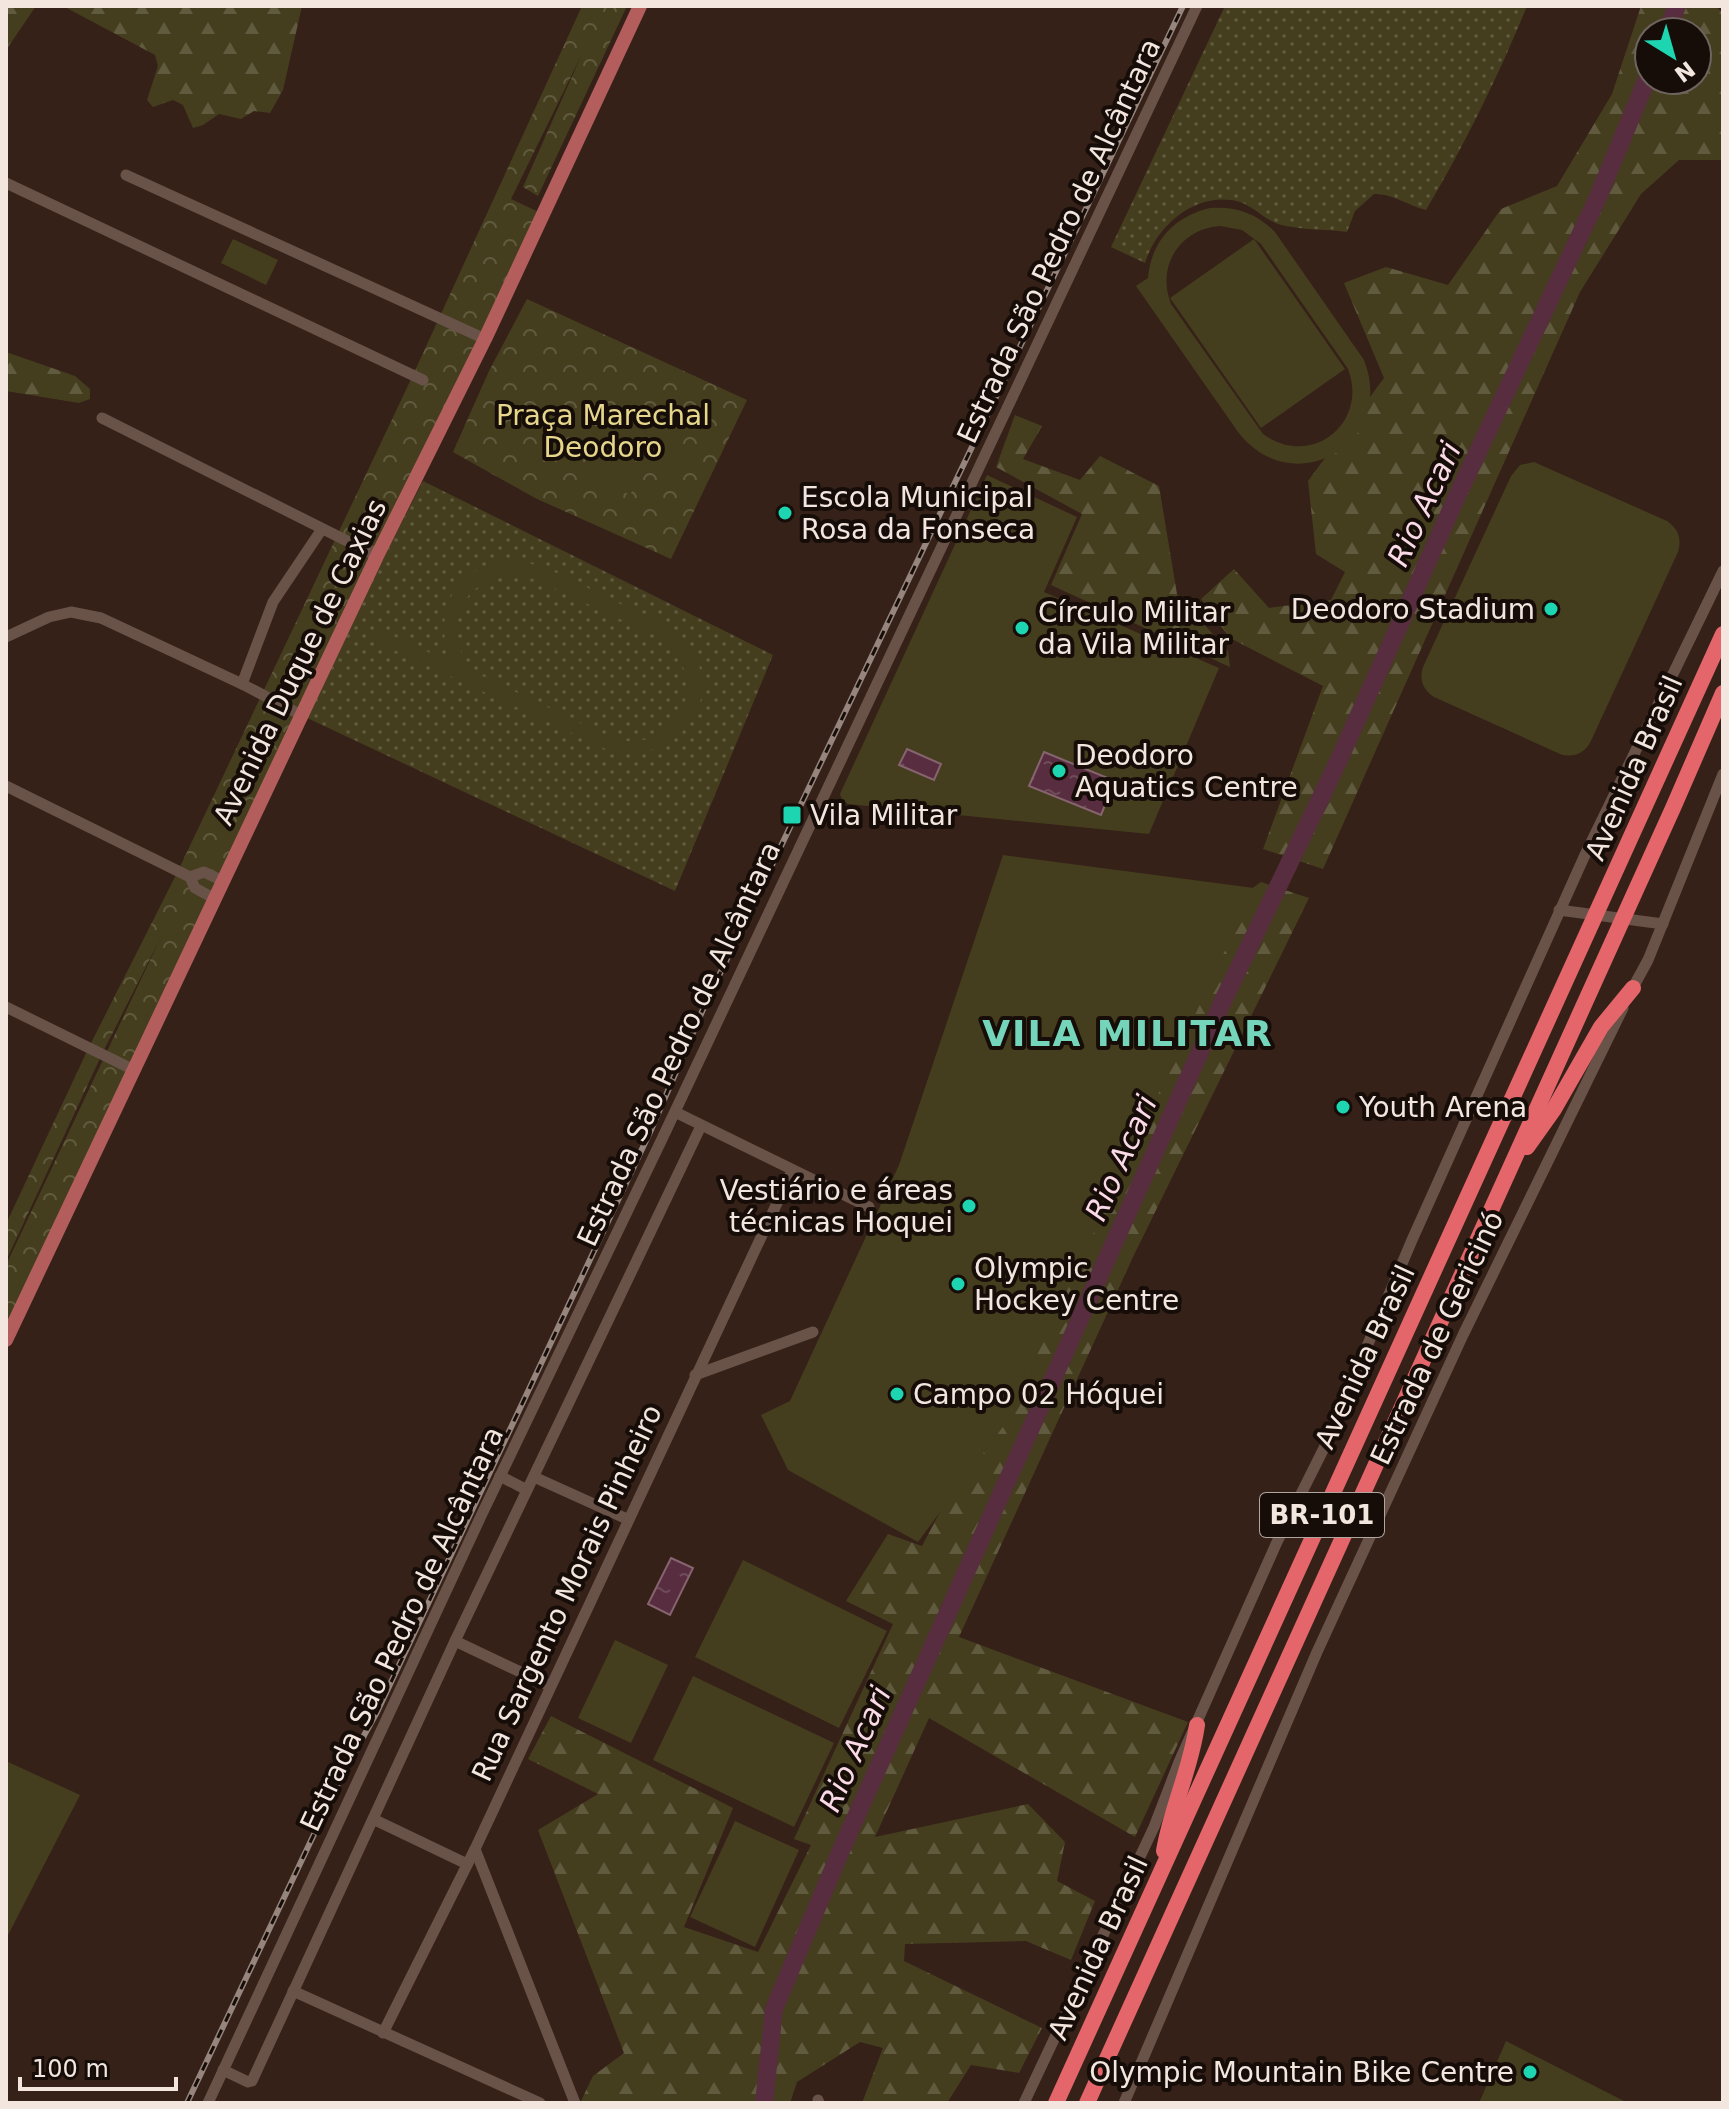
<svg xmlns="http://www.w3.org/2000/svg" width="1729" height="2109" font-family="'DejaVu Sans',sans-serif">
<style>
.grass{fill:url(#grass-dots)}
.forest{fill:url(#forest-firs);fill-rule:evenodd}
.park{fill:url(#park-crowns)}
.pitch{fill:#453e1e;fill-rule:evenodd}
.water{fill:url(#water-ripples);stroke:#86646f;stroke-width:2}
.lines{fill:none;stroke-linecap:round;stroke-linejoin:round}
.river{stroke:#572d3f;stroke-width:18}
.minor{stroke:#695248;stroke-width:11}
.major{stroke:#b35e5d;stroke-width:14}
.highway{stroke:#e4666b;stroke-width:16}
.rail-casing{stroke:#96857d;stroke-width:6}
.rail{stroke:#160d09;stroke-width:3;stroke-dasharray:9;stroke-linecap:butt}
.poi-dot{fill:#1dd5b1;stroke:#160d09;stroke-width:3}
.labels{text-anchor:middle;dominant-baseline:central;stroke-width:8;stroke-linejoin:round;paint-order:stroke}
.shield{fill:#160d09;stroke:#b1a59f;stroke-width:2}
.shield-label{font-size:26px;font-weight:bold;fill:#f3e6df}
.street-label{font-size:28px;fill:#f3e6df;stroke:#160d09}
.park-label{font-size:28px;fill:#e6d68b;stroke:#160d09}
.poi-label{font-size:28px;fill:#f3e6df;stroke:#160d09;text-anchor:start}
.water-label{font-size:30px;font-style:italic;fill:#fadae6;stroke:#160d09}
.district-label{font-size:36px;font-weight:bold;letter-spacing:2px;fill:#74d5bb;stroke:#160d09}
</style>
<defs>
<pattern id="grass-dots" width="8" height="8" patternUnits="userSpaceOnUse" patternTransform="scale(2)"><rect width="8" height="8" fill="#453e1e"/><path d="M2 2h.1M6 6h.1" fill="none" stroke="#605a3e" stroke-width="1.8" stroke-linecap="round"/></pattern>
<pattern id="forest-firs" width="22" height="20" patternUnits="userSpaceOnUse" patternTransform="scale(2)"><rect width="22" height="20" fill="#453e1e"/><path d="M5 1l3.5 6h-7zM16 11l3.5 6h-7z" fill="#605a3e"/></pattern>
<pattern id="park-crowns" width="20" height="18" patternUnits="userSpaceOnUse" patternTransform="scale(2)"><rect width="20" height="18" fill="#453e1e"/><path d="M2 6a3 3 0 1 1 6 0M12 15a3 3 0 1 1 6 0" fill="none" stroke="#605a3e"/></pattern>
<pattern id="water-ripples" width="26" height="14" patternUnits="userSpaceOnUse" patternTransform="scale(2)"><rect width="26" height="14" fill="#572d3f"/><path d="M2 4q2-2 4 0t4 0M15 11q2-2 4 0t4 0" fill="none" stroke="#704b5a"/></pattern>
</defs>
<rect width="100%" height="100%" fill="#352118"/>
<!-- grass -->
<g class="grass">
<path d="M1225,6H1527C1498,77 1465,144 1426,210C1407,205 1394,194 1374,194L1355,211L1347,232C1327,229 1297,230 1278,224C1264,219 1254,207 1240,202C1198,190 1157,224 1145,263L1111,247Z"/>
<path d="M423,481L773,655L675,891L303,716Z"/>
</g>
<!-- forest -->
<g class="forest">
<path d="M6,6H36L6,50Z"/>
<path d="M63,6H302L283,90L270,113L254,111L241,119L219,114L203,125L193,128L183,105L173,100L153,107L147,100L158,66L155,55Z"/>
<path d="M1641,6H1715L1723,13V160H1679L1641,194L1580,292L1323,869L1263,849L1323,686L1230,638L1201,599L1234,569L1269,608L1331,600L1345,572L1316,554L1308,481L1384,378L1344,283L1386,267L1448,285L1501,209L1557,186L1612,94ZM1649,32H1697V80H1649Z"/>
<path d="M6,352L75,376L90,389V399L79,403L6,391Z"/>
<path d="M1015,415L1042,426L1023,459L1080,480L1100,456L1159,486L1177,594L1228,651L1230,667L1051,585L1082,514L996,467Z"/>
<path d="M1261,882L1309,898L1133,1257L959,1637L1188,1722L1135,1837L929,1718L875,1837L1028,1804L1065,1842L1057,1881L1095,1901L1071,1960L1026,1941L905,1944L904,1961L1042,2028L1019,2073L971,2065L947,2103H862L883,2048L860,2042L797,2082L790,2103H580L593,2076L624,2053L538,1830L598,1794L528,1759L551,1716L733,1808L684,1927L758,1952L811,1845L794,1839L893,1624L846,1601L888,1534L922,1546L1085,1239L1229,905Z"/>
</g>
<!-- park -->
<g class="park">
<path d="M582,6H627L538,196L523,187L582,54L511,199L543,214L6,1346V1265L161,937L102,1054L6,1261V1224L89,1047L178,871L262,694L413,375Z"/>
<path d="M527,299L747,400L671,559L535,498L453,452L489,371Z"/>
</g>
<!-- pitch -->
<g class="pitch">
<path d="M1210,208C1236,206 1256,213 1275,232L1364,360C1397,444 1293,503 1238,432L1136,286L1148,278C1151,241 1175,216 1210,208ZM1220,226L1242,230L1261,244L1348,369C1369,424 1310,469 1263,434L1171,304C1156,266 1180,229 1220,226Z"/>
<path d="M233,239L278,260L266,285L221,263Z"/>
<path d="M1254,239L1345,369L1261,428L1170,298Z"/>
<path d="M659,441L691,456L682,474L650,460Z"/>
<path d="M603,444L645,467L630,495L588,472Z"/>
<path d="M1534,462L1667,521C1678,529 1682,538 1678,552L1590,743C1583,754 1573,758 1560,754L1434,697C1423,690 1419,680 1423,667L1511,476L1520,465Z"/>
<path d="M987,475L1077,517L1044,592L1219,668L1149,834L848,804L842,800L840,794Z"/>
<path d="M514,560C549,565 584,587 616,602C634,610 655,617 671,629C678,633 684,640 689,646C729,703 673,766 610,751L375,641L380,630L450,662C433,610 454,564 514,560ZM513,574L534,579L654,635C716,670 683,756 614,739L476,673C437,633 460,579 513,574Z"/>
<path d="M1003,855L1254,888L1005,1424L918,1542L788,1470L761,1415L790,1401L899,1165Z"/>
<path d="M743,1560L887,1631L839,1728L695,1657Z"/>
<path d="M615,1640L668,1665L631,1743L578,1718Z"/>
<path d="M693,1676L834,1743L794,1827L653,1760Z"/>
<path d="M6,1761L80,1795L6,1939Z"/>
<path d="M735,1821L799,1850L755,1947L690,1917Z"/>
<path d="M1506,2041L1628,2103H1479Z"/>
</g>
<!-- water -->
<g class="water">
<path d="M907,749L941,764L934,780L899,765Z"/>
<path d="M1044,752L1115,781L1101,815L1029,786Z"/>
<path d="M671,1558L693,1568L670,1615L648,1604Z"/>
</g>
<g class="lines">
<!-- river -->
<g class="river">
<path d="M1666,32L1677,6"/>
<path d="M764,2103L774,2009L842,1848L1222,1003L1337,764L1458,494L1598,197L1649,74"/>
</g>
<!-- minor -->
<g class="minor">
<path d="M126,175L485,339"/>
<path d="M6,183L423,380"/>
<path d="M102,418L377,556"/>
<path d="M6,637L49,617L71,612L101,618L242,684L303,716"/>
<path d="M242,684L273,602L322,529"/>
<path d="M6,786L190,877L195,888L215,899"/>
<path d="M190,877L204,872L223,881"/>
<path d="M1559,910L1663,924"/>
<path d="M1630,993L1648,960L1723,774"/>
<path d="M6,1007L134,1070"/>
<path d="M675,1112L869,1207"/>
<path d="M695,1375L813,1332"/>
<path d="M500,1476L527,1490"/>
<path d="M534,1477L627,1519"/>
<path d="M455,1641L550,1686"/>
<path d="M373,1819L467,1864"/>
<path d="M475,1849L575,2103"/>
<path d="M293,1991L540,2103"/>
<path d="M383,2033L475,1849L792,1171"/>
<path d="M223,2070L248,2082L252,2081L455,1641L701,1126"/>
<path d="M818,2100L819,2103"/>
<path d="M208,2103L481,1516L662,1139L1197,6"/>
<path d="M1024,2103L1154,1827L1179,1762L1277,1542L1324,1448L1412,1240L1584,857L1723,571"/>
<path d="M1124,2103L1317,1652L1463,1335L1623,1008"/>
</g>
<!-- major -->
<path class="major" d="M6,1340L377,556L485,339L640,6"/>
<!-- highway -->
<g class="highway">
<path d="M1527,1147L1554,1109L1601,1027L1633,988"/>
<path d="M1164,1851C1171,1808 1191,1769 1197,1725"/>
<path d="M1056,2103L1723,634"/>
<path d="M1087,2103L1673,808L1723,693"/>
</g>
<defs>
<path id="rail" d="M187,2103L342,1775L377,1712L651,1130L704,1007L1183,6"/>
</defs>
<!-- rail casing -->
<use href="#rail" class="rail-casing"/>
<!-- rail -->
<use href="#rail" class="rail"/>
</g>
<!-- markers -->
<g class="poi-dot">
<circle cx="785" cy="513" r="8"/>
<circle cx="1551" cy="609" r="8"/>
<circle cx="1022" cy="628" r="8"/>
<circle cx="1059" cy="771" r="8"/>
<rect x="782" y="805" width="20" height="20" rx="4"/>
<circle cx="1343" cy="1107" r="8"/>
<circle cx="969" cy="1206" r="8"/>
<circle cx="958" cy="1284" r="8"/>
<circle cx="897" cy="1394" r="8"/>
<circle cx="1530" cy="2072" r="8"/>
</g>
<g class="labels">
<!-- shield labels -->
<rect class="shield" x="1260" y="1493" width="124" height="44" rx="6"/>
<g class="shield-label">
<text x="1322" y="1515">BR-101</text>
</g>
<!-- street labels -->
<g class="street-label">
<text transform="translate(1059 241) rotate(-65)">Estrada São Pedro de Alcântara</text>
<text transform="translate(300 662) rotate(-64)">Avenida Duque de Caxias</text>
<text transform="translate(1634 768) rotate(-66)">Avenida Brasil</text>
<text transform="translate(679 1044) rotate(-65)">Estrada São Pedro de Alcântara</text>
<text transform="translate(1437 1338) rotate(-65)">Estrada de Gericinó</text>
<text transform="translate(1365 1357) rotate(-65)">Avenida Brasil</text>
<text transform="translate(567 1593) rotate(-65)">Rua Sargento Morais Pinheiro</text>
<text transform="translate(402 1629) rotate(-65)">Estrada São Pedro de Alcântara</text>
<text transform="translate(1098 1948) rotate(-65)">Avenida Brasil</text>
</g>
<!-- park labels -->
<g class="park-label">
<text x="603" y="415">Praça Marechal<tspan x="603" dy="32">Deodoro</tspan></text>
</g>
<!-- poi labels -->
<g class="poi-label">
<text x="801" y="497">Escola Municipal<tspan x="801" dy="32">Rosa da Fonseca</tspan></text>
<text x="1535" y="609" text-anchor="end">Deodoro Stadium</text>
<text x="1038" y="612">Círculo Militar<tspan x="1038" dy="32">da Vila Militar</tspan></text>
<text x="1075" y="755">Deodoro<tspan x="1075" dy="32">Aquatics Centre</tspan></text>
<text x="810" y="815">Vila Militar</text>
<text x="1359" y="1107">Youth Arena</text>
<text x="953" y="1190" text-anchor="end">Vestiário e áreas<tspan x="953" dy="32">técnicas Hoquei</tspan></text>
<text x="974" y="1268">Olympic<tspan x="974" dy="32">Hockey Centre</tspan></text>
<text x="913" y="1394">Campo 02 Hóquei</text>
<text x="1514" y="2072" text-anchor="end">Olympic Mountain Bike Centre</text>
</g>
<!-- water labels -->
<g class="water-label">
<text transform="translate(1424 504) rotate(-65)">Rio Acari</text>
<text transform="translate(1121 1158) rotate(-66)">Rio Acari</text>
<text transform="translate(855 1749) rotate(-66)">Rio Acari</text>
</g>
<!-- district labels -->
<g class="district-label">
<text x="1128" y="1033">VILA MILITAR</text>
</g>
</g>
<!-- border -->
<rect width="1729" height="2109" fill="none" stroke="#f3e6df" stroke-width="16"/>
<!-- north arrow -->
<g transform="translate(1673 56) rotate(143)"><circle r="38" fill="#160d09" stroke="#6e645f" stroke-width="2"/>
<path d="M0-6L14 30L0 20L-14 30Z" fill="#1dd5b1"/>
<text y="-12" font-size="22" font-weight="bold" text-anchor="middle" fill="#f3e6df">N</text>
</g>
<!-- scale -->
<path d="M20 2077v12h156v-12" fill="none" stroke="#f3e6df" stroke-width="4"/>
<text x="32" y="2077" font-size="24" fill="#f3e6df" stroke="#160d09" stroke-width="6" paint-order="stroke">100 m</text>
</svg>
